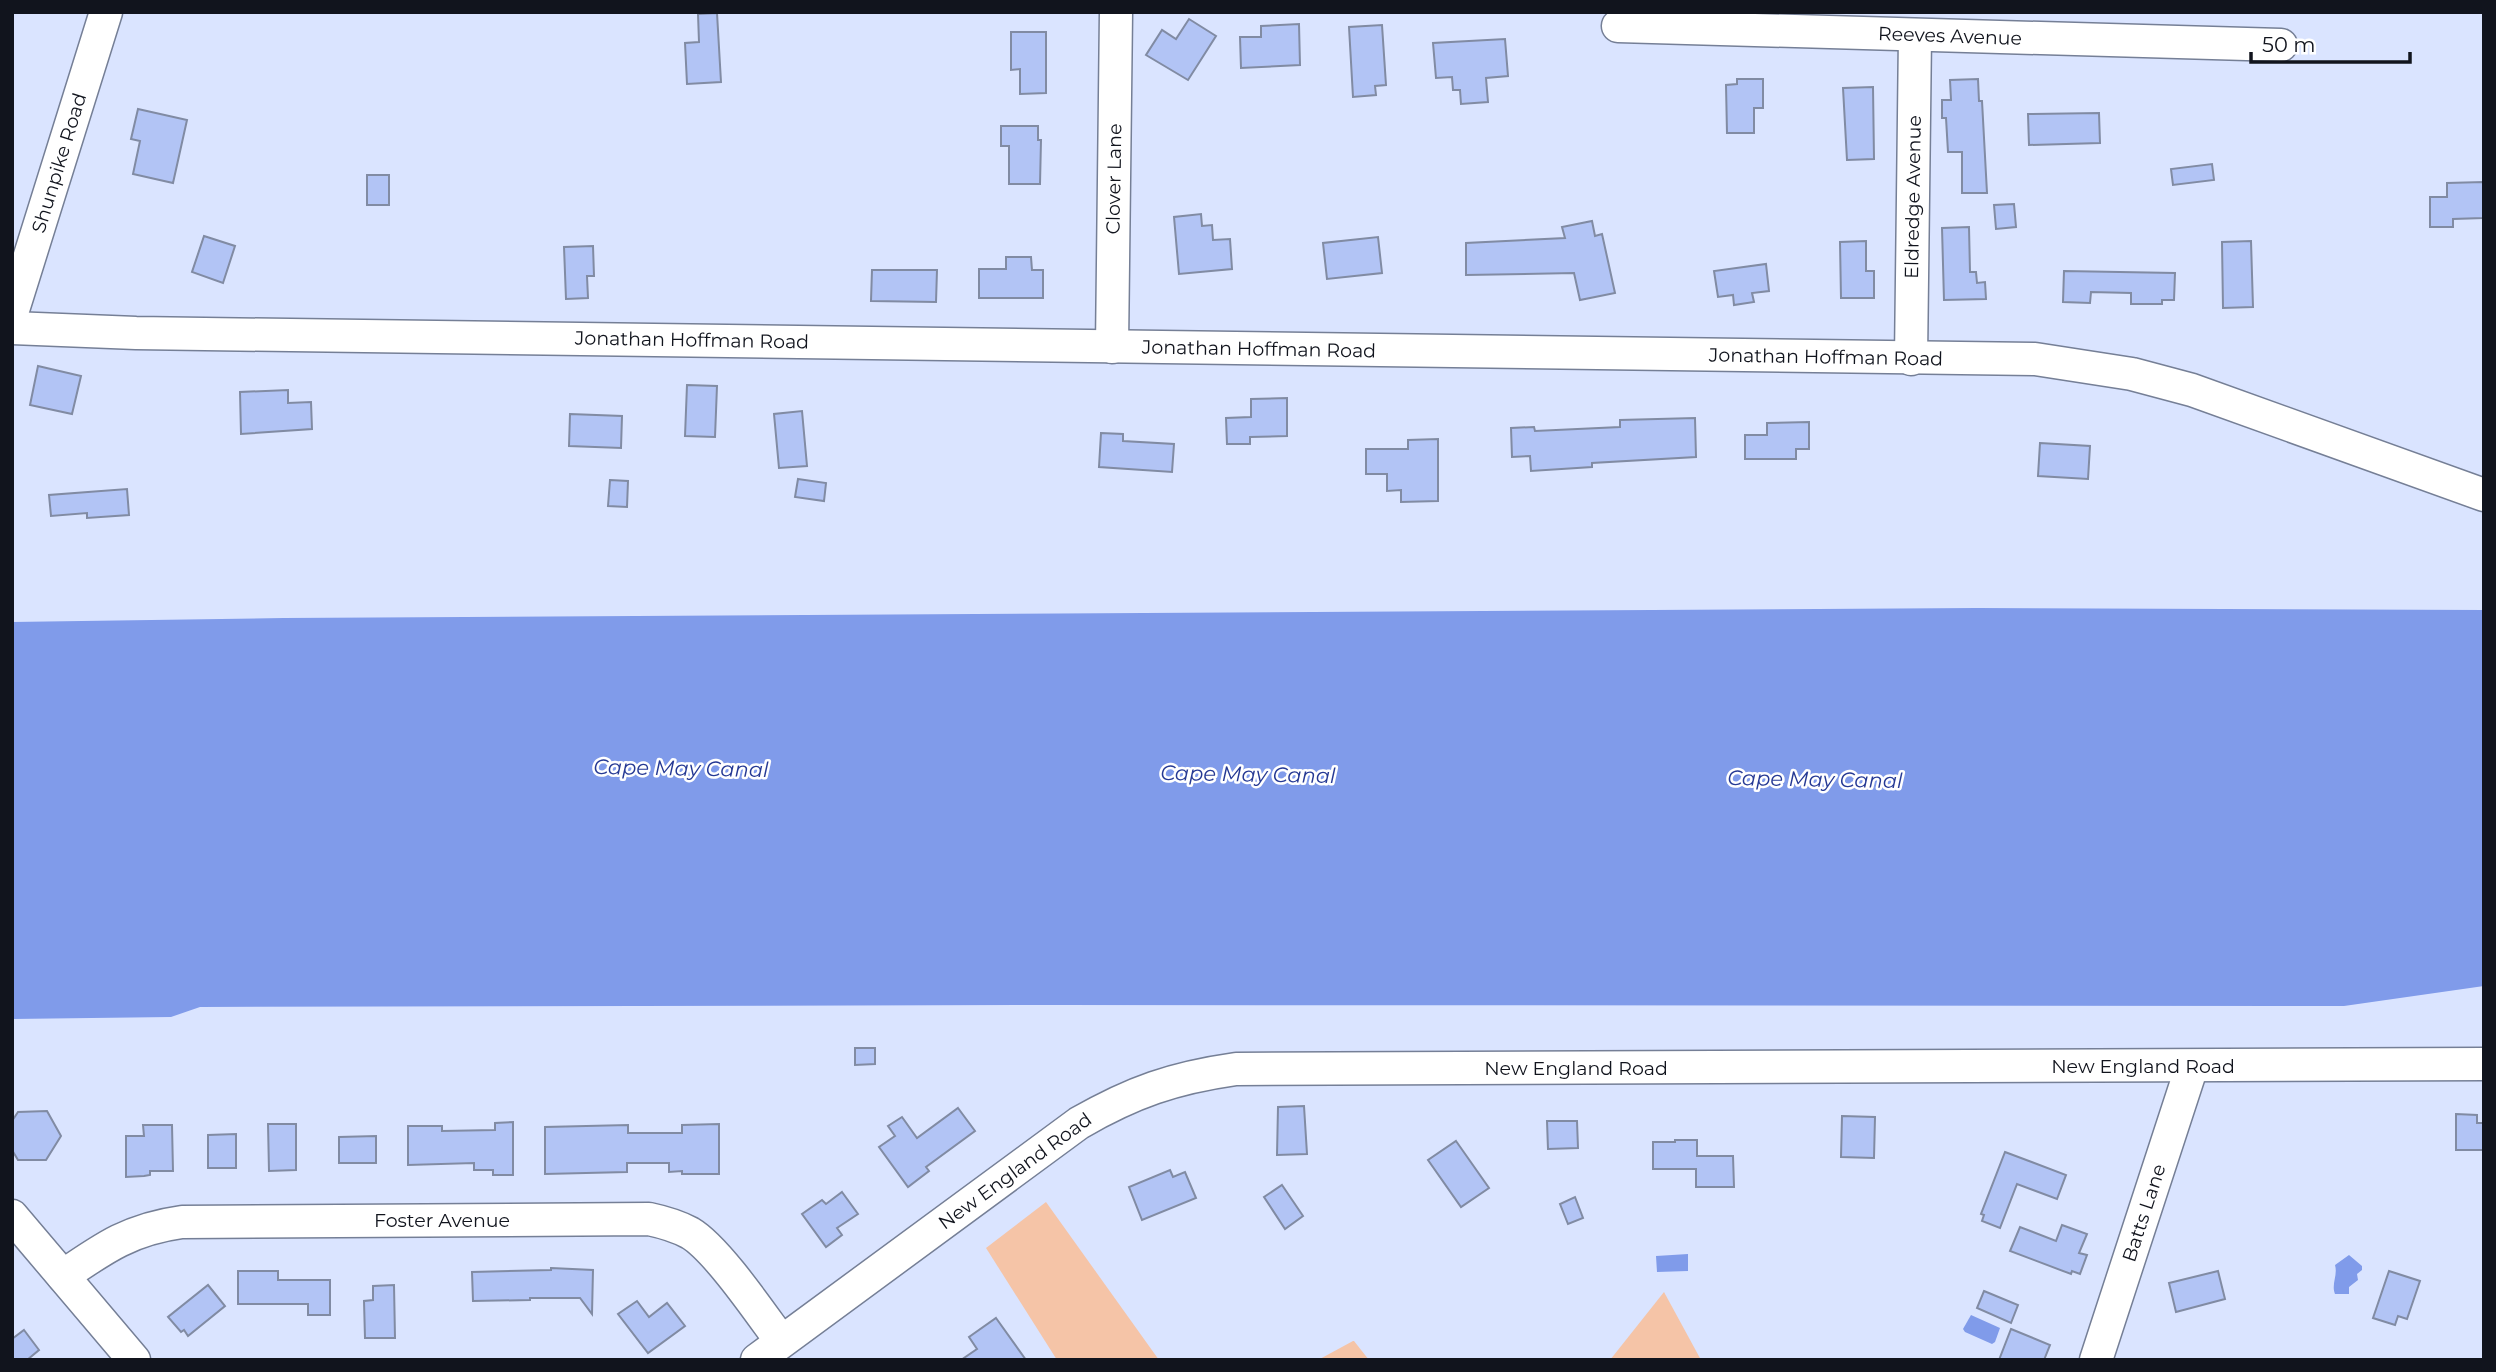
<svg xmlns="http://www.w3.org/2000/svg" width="2496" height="1372" font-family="Montserrat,sans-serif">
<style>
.green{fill:#f5c4a7}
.water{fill:#809bea}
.building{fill:#b2c4f5;stroke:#818ba3;stroke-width:2}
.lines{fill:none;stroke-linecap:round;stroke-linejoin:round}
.minor-casing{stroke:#757f96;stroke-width:35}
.minor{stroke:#fff;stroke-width:32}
.labels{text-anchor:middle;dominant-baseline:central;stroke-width:5;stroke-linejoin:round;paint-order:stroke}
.street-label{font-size:19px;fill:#11141d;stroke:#fff}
.water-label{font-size:21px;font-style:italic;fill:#253994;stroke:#fff}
</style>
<rect width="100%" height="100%" fill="#dae4ff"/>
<!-- green -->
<g class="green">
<path d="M1046,1202L1159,1360H1057L986,1248Z"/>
<path d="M1664,1292L1701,1360H1610Z"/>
<path d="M1354,1341L1369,1360H1318L1353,1341Z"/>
</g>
<!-- water -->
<g class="water">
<path d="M1977,608L2484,610V986L2344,1006L1061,1005L200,1007L171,1017L12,1019V622L284,618Z"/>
<path d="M1688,1254V1271L1657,1272L1656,1256Z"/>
<path d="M2349,1255L2362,1266V1270L2357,1274L2358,1280L2349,1287V1294H2335C2331,1284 2338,1276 2335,1265Z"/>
<path d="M1971,1315L2000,1328L1995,1342L1992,1344L1965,1332L1963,1329Z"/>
</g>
<!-- building -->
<g class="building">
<path d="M717,13L721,82L687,84L685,43L699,42L698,14Z"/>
<path d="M1189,19L1216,36L1188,80L1146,55L1162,30L1176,39Z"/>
<path d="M1299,24L1300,65L1241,68L1240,37H1261V26Z"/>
<path d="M1382,25L1386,85L1375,86L1376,95L1353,97L1349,27Z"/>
<path d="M1011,32H1046V93L1020,94V69L1011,70Z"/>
<path d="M1505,39L1508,76L1486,78L1488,102L1461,104L1460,90H1453L1452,77L1436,78L1433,43Z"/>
<path d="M1737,79H1763V108H1754V133H1727L1726,85L1737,84Z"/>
<path d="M1978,79L1979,101H1982L1987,193H1962V152H1948L1946,118H1942V100H1951L1950,80Z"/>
<path d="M1873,87L1874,159L1847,160L1843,88Z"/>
<path d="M138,109L187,120L173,183L133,174L140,141L131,139Z"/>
<path d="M2099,113L2100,143L2029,145L2028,114Z"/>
<path d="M1001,126H1038V140H1041L1040,184H1009V146H1001Z"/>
<path d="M2212,164L2214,180L2173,185L2171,169Z"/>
<rect x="367" y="175" width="22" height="30"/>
<path d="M2483,182V218L2453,219V227H2430V197H2447V183Z"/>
<path d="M2014,204L2016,227L1996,229L1994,205Z"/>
<path d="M1201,214L1202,226L1212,225L1213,240L1230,239L1232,269L1179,274L1174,217Z"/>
<path d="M1592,221L1595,236L1602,234L1615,293L1580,300L1574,273L1466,275V243L1565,238L1562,227Z"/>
<path d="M1969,227L1970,272H1976L1977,283L1985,282L1986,299L1944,300L1942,228Z"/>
<path d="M204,236L235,246L223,283L192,272Z"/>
<path d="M1378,237L1382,273L1327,279L1323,243Z"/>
<path d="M1866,241V271H1874V298H1841L1840,242Z"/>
<path d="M2251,241L2253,307L2223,308L2222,242Z"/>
<path d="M593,246L594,276H587L588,298L566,299L564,247Z"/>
<path d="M1006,257H1031L1032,270H1043V298H979V269H1006Z"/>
<path d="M1766,264L1769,291L1752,293L1754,302L1734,305L1733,295L1718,297L1714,271Z"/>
<path d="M872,270H937L936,302L871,301Z"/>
<path d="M2064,271L2175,273L2174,300H2162V304H2131V293L2091,292L2090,303L2063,302Z"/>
<path d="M38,366L81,376L72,414L30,405Z"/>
<path d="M687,385L717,386L715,437L685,436Z"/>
<path d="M288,390V403L311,402L312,429L241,434L240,392Z"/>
<path d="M1287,398V436L1250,437V444H1227L1226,418L1251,417V399Z"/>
<path d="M802,411L807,466L779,468L774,414Z"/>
<path d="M570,414L622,416L621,448L569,446Z"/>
<path d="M1695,418L1696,457L1592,463V467L1531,471L1530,456L1512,457L1511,428L1534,427L1535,431L1620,427V420Z"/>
<path d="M1809,422V449H1796V459H1745V435H1767V423Z"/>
<path d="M1101,433L1123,434V441L1174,444L1172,472L1099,467Z"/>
<path d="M1438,439V501L1401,502V490L1387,491V474H1366V449H1408V440Z"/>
<path d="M2040,443L2090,446L2088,479L2038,476Z"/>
<path d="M798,479L826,483L824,501L795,497Z"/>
<path d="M610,480L628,481L627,507L608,506Z"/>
<path d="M127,489L129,515L87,518V513L51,516L49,495Z"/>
<path d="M855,1048H875V1064L855,1065Z"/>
<path d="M1304,1106L1307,1154L1277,1155L1278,1107Z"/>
<path d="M958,1108L975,1131L926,1167L929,1171L908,1187L879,1147L895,1136L888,1126L902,1117L917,1138Z"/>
<path d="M47,1111L61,1136L46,1160H18L12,1150V1121L18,1112Z"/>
<path d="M2456,1114L2477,1115V1123H2484V1150H2456Z"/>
<path d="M1842,1116L1875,1117L1874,1158L1841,1157Z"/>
<path d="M1547,1121H1577L1578,1148L1548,1149Z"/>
<path d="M513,1122V1175H493V1170H474V1163L408,1165V1126H442V1131L495,1130V1123Z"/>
<path d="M268,1124H296V1170L269,1171Z"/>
<path d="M719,1124V1174H682V1171L669,1172V1163H627V1172L545,1174V1127L628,1125V1133H682V1125Z"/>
<path d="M143,1125H172L173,1171H150V1175L144,1176L126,1177V1136H144Z"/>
<path d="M236,1134V1168H208V1135Z"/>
<path d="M376,1136V1163H339V1137Z"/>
<path d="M1675,1140H1697V1156H1733L1734,1187H1696V1169H1653V1142H1675Z"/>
<path d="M1456,1141L1489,1188L1461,1207L1428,1160Z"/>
<path d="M2005,1152L2066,1175L2057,1199L2017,1184L2000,1228L1982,1221L1984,1215L1981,1214Z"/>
<path d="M1170,1170L1173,1177L1185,1172L1196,1198L1142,1220L1129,1187Z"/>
<path d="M1282,1185L1303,1216L1285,1229L1264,1197Z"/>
<path d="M842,1192L858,1214L837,1228L842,1235L826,1247L802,1214L822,1200L826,1204Z"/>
<path d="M1575,1197L1583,1218L1568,1224L1560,1204Z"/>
<path d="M2062,1225L2087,1234L2079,1253L2087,1255L2080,1274L2072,1271L2071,1274L2010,1251L2020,1227L2056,1241Z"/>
<path d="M551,1268L593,1270L592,1314L580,1298H530V1300L473,1301L472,1272L551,1270Z"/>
<path d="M238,1271H278V1280H330V1315H308V1304H238Z"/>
<path d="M2218,1271L2225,1299L2176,1312L2169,1283Z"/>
<path d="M2389,1271L2420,1281L2407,1319L2398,1316L2395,1325L2373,1318Z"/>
<path d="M208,1285L225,1306L188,1336L184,1330L181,1332L168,1317Z"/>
<path d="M394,1285L395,1338H365L364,1301L373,1300V1286Z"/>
<path d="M1984,1291L2018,1305L2011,1323L1977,1308Z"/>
<path d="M637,1301L649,1317L667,1303L685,1326L648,1353L618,1314Z"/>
<path d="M996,1318L1026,1360H961L977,1349L969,1337Z"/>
<path d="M2011,1329L2050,1345L2044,1360H1999Z"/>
<path d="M24,1330L39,1350L27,1360H12V1339Z"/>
</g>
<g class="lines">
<defs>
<g id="minor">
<path d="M1618,26L2281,45"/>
<path d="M12,313L106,12"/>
<path d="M12,328L136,333L2035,359L2132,374L2192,390L2484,495"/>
<path d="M1112,347L1116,12"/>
<path d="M1911,359L1915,35"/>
<path d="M12,1216L134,1360"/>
<path d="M63,1276C105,1247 131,1229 182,1222L649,1219C663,1222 677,1226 690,1233C717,1249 761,1314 781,1341"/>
<path d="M757,1360L1079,1123C1133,1092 1173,1078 1236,1069L2484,1064"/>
<path d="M2096,1360L2192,1066"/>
</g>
</defs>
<!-- minor casing -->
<use href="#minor" class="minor-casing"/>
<!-- minor -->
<use href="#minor" class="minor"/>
</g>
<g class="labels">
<!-- street labels -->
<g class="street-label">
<text transform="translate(1950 36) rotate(2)">Reeves Avenue</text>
<text transform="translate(59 163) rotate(-73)">Shunpike Road</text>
<text transform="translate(1114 179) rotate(-89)">Clover Lane</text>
<text transform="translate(1913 197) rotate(-89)">Eldredge Avenue</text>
<text transform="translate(692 340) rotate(1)">Jonathan Hoffman Road</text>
<text transform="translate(1259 349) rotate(1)">Jonathan Hoffman Road</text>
<text transform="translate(1826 357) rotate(1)">Jonathan Hoffman Road</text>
<text x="2143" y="1066">New England Road</text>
<text x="1576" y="1068">New England Road</text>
<text transform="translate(1015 1171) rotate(-36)">New England Road</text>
<text transform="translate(2144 1213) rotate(-72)">Batts Lane</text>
<text x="442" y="1220">Foster Avenue</text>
</g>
<!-- water labels -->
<g class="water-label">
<text transform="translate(681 768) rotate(1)">Cape May Canal</text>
<text transform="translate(1248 774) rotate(1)">Cape May Canal</text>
<text transform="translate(1815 779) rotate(1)">Cape May Canal</text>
</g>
</g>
<!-- border -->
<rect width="2496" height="1372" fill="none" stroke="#11141d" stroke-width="28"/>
<!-- scale -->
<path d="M2251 52v10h159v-10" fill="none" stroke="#11141d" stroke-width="3.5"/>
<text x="2262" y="52" font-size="21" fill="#11141d" stroke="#ffffff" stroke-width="5" paint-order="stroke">50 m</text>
</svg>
